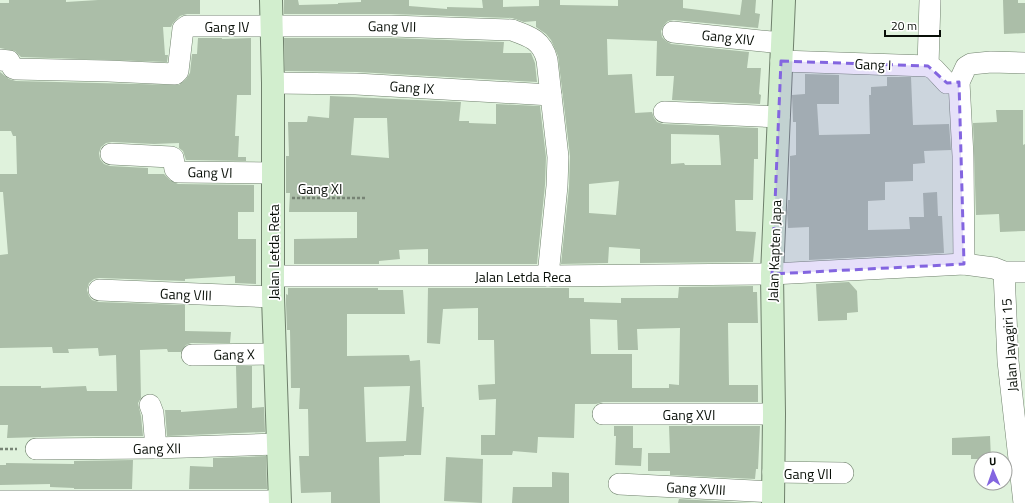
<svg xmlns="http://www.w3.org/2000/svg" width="1025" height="503" font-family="'Titillium Web',sans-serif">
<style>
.building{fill:#abbea8;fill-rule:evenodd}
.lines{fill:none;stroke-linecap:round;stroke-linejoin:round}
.street-casing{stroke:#6f806c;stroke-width:22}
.secondary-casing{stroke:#6f806c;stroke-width:24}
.path{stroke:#778475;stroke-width:2.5;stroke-dasharray:3 2;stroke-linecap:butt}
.street{stroke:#fff;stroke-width:21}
.secondary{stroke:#d2eece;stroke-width:22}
.marked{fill:#8365e0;fill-opacity:0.2;stroke:#8365e0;stroke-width:3;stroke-dasharray:8 5;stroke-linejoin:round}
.labels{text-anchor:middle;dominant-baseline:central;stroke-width:3.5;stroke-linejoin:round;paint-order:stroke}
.street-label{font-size:14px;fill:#090f08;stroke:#fff}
</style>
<rect width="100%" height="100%" fill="#dff2dc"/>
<!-- building -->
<g class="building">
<path d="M9,0H66V2L98,0H200V14H187L180,16L173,23L171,27H163L165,55H168L167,62L21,57L15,51L0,48V3H9Z"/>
<path d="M284,0H298L299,5L338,4V3L361,2V0H409V6L447,9V7L483,8L482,0H503V7L539,6V0H560V5L618,6V0H683V8L740,15L742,0H756L755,13L760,14L758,28L674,20L668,21L664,25L661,31L662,37L666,41L671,44L749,52L747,68H761L759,94L761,95L760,104L672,100L674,76H656L657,41L607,39L608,75L632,74L635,113L652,112L654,118L657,122L663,124L758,128V159H754L753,200H735L736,231L756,232L753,262L640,263V249L609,247L608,263L561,264L569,187L570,156L558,56L551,40L546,34L536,27V21L524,22L512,18L391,14H284ZM671,134L719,135L721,165H685L684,163L671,164ZM619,181L616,215L589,213V184Z"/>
<path d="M1003,0H1018V3H1025V33L1004,34Z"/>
<path d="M198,38H222V39L251,38V95H237L235,136H239L238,157H246V161L186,160L183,151L179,148V143L154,144L112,142L106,143L101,147L99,153L100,159L104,164L110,166L148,168V174H164L170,180L178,184L254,185V212H238V239H256V284L235,283V276L185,279V281L99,278L94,279L89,283L87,290L89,296L92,300L99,302L185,305V331L231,332L230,343H191L186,345L181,352H168L167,349L140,350L141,398L138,403L141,416L143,436H75L7,438L8,425H0V386H41V388L86,386L87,391H117L116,355L99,356L98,348L68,349L69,353H53L52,347L0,348V255L8,254L3,192H0V174H17L16,136H13L11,131H0V72L9,79L16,81L179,85L186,79L190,73L192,54H197Z"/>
<path d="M284,38H391L504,42L503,53H531L535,63L537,82L357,72L285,71Z"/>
<path d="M805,74L839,75V104H817L819,135L870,134L869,95H871V87L887,86V77H911L913,125L949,124L951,150L924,151L925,163L913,164V181L885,182V200L868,201V230L910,229L909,217H924L923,193L937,192L938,216H942L944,253L809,260V227L788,228L787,212L788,200H790V156L796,155V122H793L792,95L805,94Z"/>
<path d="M330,96L461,102L459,121H469V123L496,124V104L540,106L546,157L545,185L537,264H428V249L399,250L400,259L379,261V264H294V239L357,238V212H289L290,193H286V156H289L288,122H307L308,116L329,118ZM354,118H387L389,158L351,155Z"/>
<path d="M996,110H1023V145L1025,144V231L1000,232L999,214L976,215L973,123L997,122Z"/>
<path d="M849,282L857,291L858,312L847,313V320L818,321L816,284Z"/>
<path d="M753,286V292H757L758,323H728L729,385H758V402H603L596,404H575L574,438L538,437L537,453L513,451L512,455H481V435H495L496,399L479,400L478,385L495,384L494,340H478V308L443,309L440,344L427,343L428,288H569V298H584V302L621,303V298H678L679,287ZM590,319L617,320L618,350H638L637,329L680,328L679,385L669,384V388H632V354H591Z"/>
<path d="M288,288H378V290H403L405,314H347V356L409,355L410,361L420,360L422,407H424L421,455H404V456L379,457L380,503H331V492L301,493L299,456H309L308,409H299L300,388H291L290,330H287L286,304V294L288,295ZM410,386L406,441L366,442L364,387Z"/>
<path d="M236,366H252V408L264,407L265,432L167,436L165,410H181V412L237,408Z"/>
<path d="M614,426H633V448H642L641,466L615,465L616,436H614Z"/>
<path d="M669,426H760L758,469H756L755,479L670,475V471H648V453H670Z"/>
<path d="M990,436L991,459H971V455H952V438Z"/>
<path d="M266,456L267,489H189L190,466L213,467V458Z"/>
<path d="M446,457L483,459L482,503L444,501Z"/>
<path d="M133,460L132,489H74V488L50,487V484L0,485V465H6V463L74,464V461Z"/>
<path d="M552,472L569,473V503H512L513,487H552Z"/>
<path d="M679,499L752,503H678Z"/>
</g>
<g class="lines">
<defs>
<g id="street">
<path d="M673,32L782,43"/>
<path d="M0,60L9,61L13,68L16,69L108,71L175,74L178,71L183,29L187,26H391L512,30C529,36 542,40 547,60L558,157L557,186L548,276"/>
<path d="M781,61L928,66L934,69L947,83H955L959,82"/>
<path d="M928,66L930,0"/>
<path d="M273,83L356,84L551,95"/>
<path d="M664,112L779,117"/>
<path d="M111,154L171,157L173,158L175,169L178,172L273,173"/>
<path d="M964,264L963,156L959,82L966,67L971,64L991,62L1025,63"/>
<path d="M1004,272L1008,361L1024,503"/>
<path d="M273,276H548L772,274L964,264L994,268L1004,272H1025"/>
<path d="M99,290L273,297"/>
<path d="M192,355L275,354"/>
<path d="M150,405L153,413L156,448"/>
<path d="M603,414H774"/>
<path d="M36,449L156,448L278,444"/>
<path d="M773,472L843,473"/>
<path d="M619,484L773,492"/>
<path d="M0,501H280"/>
</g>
<g id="secondary">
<path d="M271,0L273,83V297L280,503"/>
<path d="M773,503L774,414L772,274L784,0"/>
</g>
</defs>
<!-- street casing -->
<use href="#street" class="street-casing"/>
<!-- secondary casing -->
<use href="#secondary" class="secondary-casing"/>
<!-- path -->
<g class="path">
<path d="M292,198H367"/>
<path d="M0,449H17"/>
</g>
<!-- street -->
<use href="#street" class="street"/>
<!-- secondary -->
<use href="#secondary" class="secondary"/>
</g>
<!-- marked area -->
<path class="marked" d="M781,61L928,66L947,83L959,82L964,264L772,274Z"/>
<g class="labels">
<!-- street labels -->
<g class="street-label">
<text x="227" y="26">Gang IV</text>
<text transform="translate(392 26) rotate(1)">Gang VII</text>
<text transform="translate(728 37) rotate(6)">Gang XIV</text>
<text transform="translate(873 64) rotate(2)">Gang I</text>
<text transform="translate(412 87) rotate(4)">Gang IX</text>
<text transform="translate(210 172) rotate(1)">Gang VI</text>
<text x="320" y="188">Gang XI</text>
<text transform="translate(774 251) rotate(-88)">Jalan Kapten Japa</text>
<text transform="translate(273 252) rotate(-90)">Jalan Letda Reta</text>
<text x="523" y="276">Jalan Letda Reca</text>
<text transform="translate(186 294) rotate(2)">Gang VIII</text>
<text transform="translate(1009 345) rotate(-94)">Jalan Jayagiri 15</text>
<text transform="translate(234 354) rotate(-1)">Gang X</text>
<text x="689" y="414">Gang XVI</text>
<text transform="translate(157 448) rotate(-1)">Gang XII</text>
<text x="808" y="473">Gang VII</text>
<text transform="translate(696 488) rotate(3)">Gang XVIII</text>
</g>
</g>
<!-- north arrow -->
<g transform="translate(993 471) rotate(358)"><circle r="19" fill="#ffffff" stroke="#9d9f9c"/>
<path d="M0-3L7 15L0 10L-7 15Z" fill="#8365e0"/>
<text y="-6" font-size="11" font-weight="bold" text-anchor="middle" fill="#090f08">U</text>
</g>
<!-- scale -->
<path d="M885 30v6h55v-6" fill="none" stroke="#090f08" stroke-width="2"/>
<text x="891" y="30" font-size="12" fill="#090f08" stroke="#ffffff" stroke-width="3" paint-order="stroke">20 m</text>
</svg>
